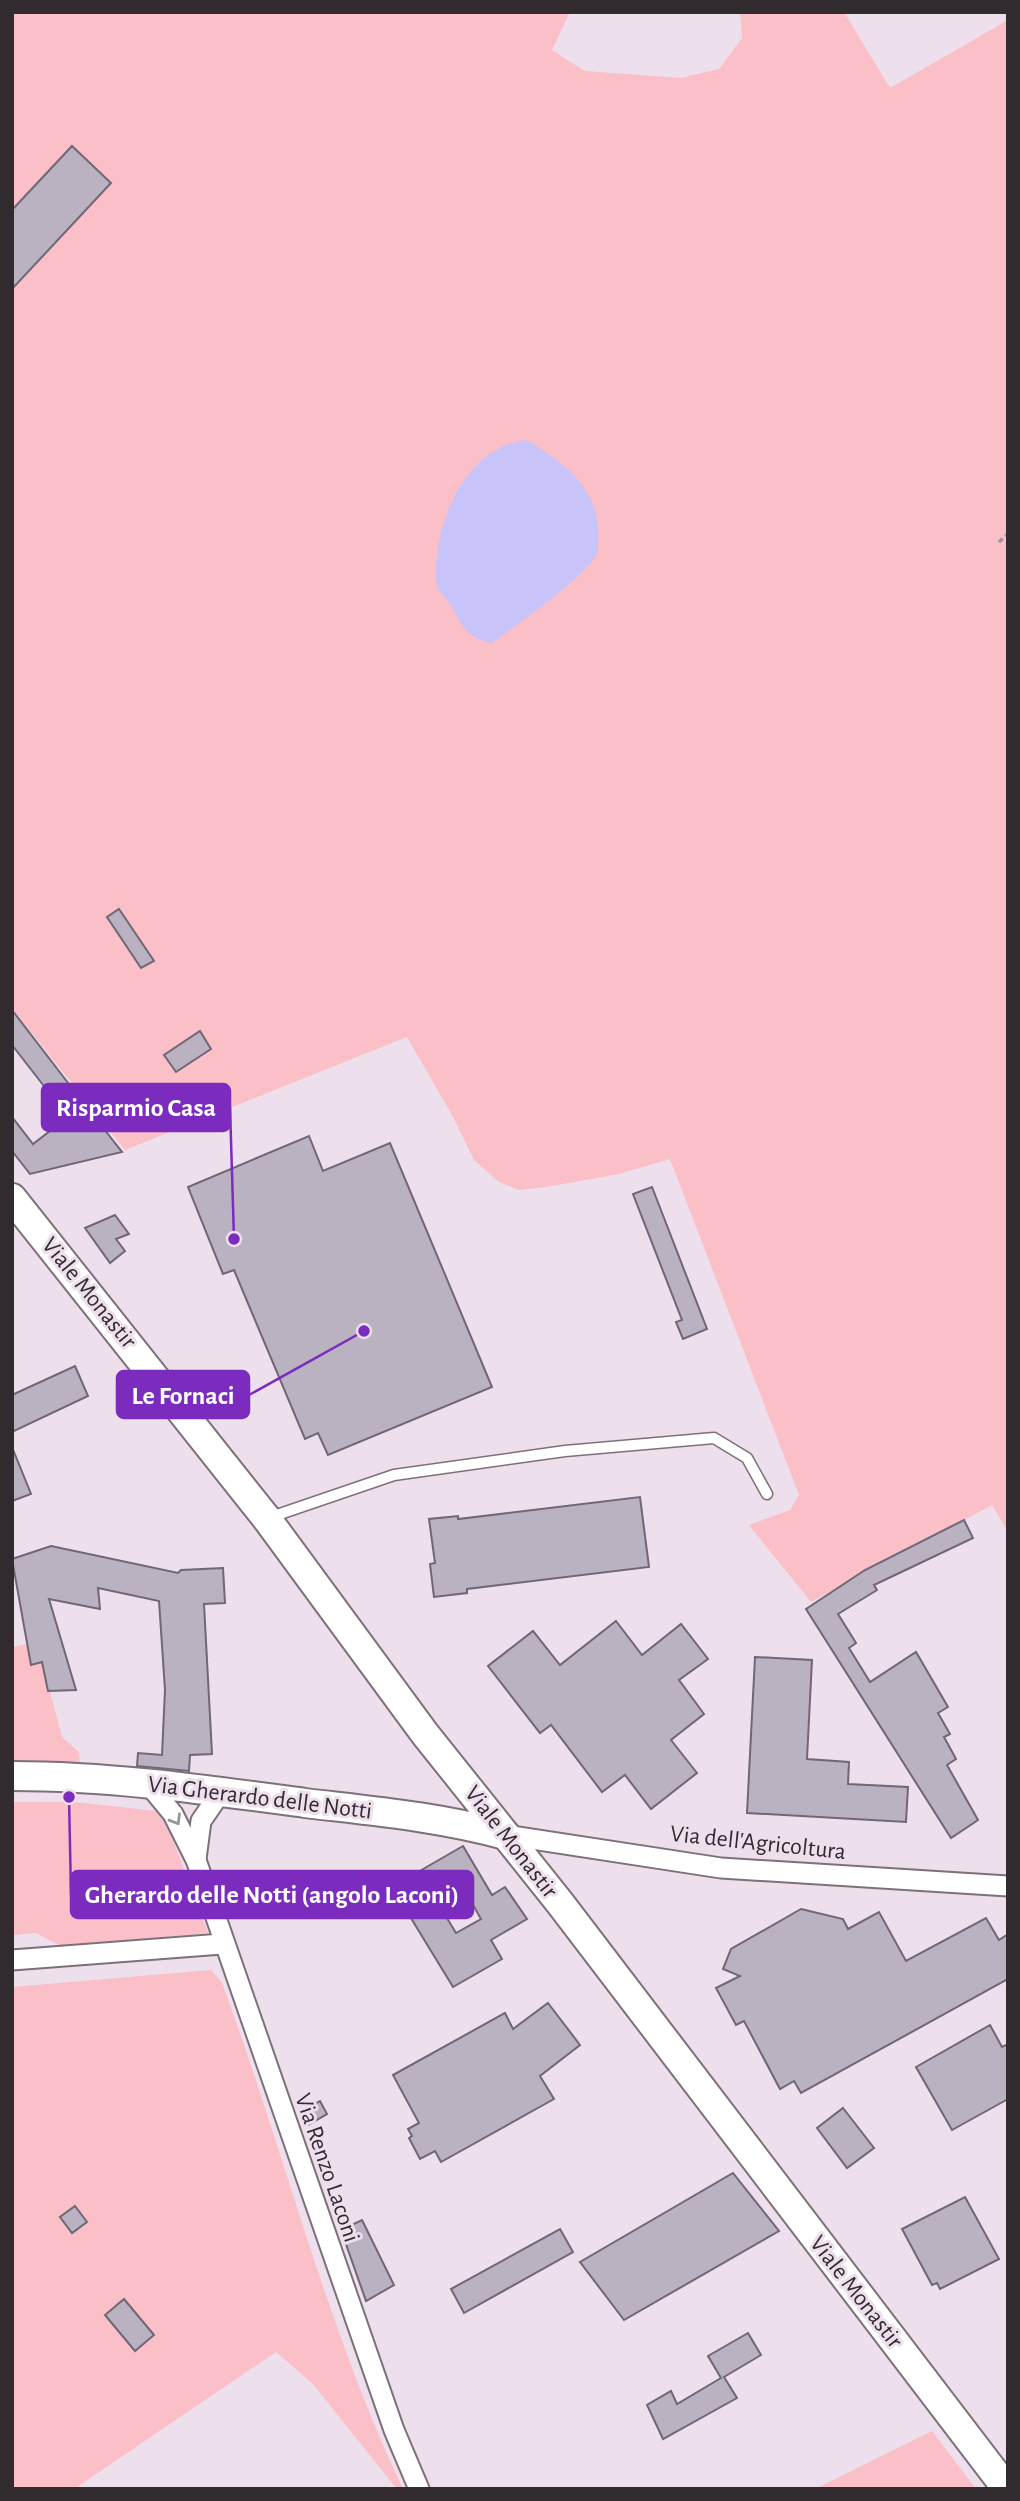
<svg xmlns="http://www.w3.org/2000/svg" width="1020" height="2501" font-family="'Alegreya Sans',sans-serif">
<style>
.green{fill:#fbbfc8}
.water{fill:#c8c3f9}
.building{fill:#bab2c1;stroke:#6f6775;stroke-width:2;fill-rule:evenodd}
.lines{fill:none;stroke-linecap:round;stroke-linejoin:round}
.lane-casing{stroke:#7d707b;stroke-width:13}
.street-casing{stroke:#7d707b;stroke-width:23}
.secondary-casing{stroke:#7d707b;stroke-width:32}
.path{stroke:#9e939d;stroke-width:3.5;stroke-dasharray:5 3.5;stroke-linecap:butt}
.lane{stroke:#fff;stroke-width:10}
.street{stroke:#fff;stroke-width:19}
.secondary{stroke:#fff;stroke-width:28}
.oneway{stroke:#989598}
.labels{text-anchor:middle;dominant-baseline:central;stroke-width:6;stroke-linejoin:round;paint-order:stroke}
.street-label{font-size:24px;fill:#312b30;stroke:#eedfec}
.leader{fill:none;stroke:#7b2cbf;stroke-width:2.5}
.callout-dot{fill:#7b2cbf;stroke:#eedfec;stroke-width:2.5}
.callout{fill:#7b2cbf;stroke:#7b2cbf;stroke-width:2.5}
.callout-label{font-size:26px;text-anchor:middle;font-weight:bold;fill:#fff}
</style>
<rect width="100%" height="100%" fill="#eedfec"/>
<!-- green -->
<g class="green">
<path d="M12,12H570L552,50L585,71L681,78L719,69L742,38L740,12H844L890,88L1008,20V1532L992,1505L811,1602L749,1525L790,1510L799,1495L670,1159L619,1174L546,1187L519,1190L499,1182L474,1160L452,1115L407,1037L125,1150L12,1008Z"/>
<path d="M28,1644L31,1664L42,1662L62,1737L79,1752L80,1766L12,1762V1647Z"/>
<path d="M12,1802H75L156,1811L164,1816L208,1933L61,1946L36,1933L12,1935Z"/>
<path d="M211,1970L222,1983C284,2150 326,2327 403,2489H397L313,2384L276,2352L74,2489H12V1987Z"/>
<path d="M932,2431L976,2489H815Z"/>
</g>
<!-- water -->
<path class="water" d="M527,440C563,462 601,489 598,537C598,541 599,549 597,553C589,575 513,627 492,643C455,636 461,610 437,589C430,533 461,447 527,440Z"/>
<!-- building -->
<g class="building">
<path d="M72,146L111,183L12,289V210Z"/>
<path d="M119,909L154,961L141,968L107,917Z"/>
<path d="M12,1010L85,1105L122,1152L30,1174L12,1151V1117L33,1144L68,1117L12,1045Z"/>
<path d="M200,1031L211,1049L176,1072L164,1055Z"/>
<path d="M309,1136L323,1171L390,1143L492,1387L328,1455L318,1433L305,1439L234,1270L223,1274L188,1187Z"/>
<path d="M652,1187L707,1329L683,1339L676,1322L682,1320L633,1194Z"/>
<path d="M115,1215L129,1234L116,1239L125,1251L110,1263L85,1228Z"/>
<path d="M75,1366L88,1396L12,1432V1395Z"/>
<path d="M12,1447L31,1494L12,1501Z"/>
<path d="M640,1497L649,1567L467,1589V1593L434,1597L430,1564L435,1563L429,1519L458,1516V1519Z"/>
<path d="M964,1520L973,1538L874,1585L877,1590L838,1614L856,1643L849,1648L870,1682L916,1652L948,1707L938,1713L950,1734L944,1737L956,1759L947,1765L978,1820L951,1838L806,1609L865,1570Z"/>
<path d="M51,1546L178,1573L181,1570L223,1568L225,1603L204,1604L212,1754L190,1755L189,1771L137,1766L138,1753L162,1755L165,1690L159,1601L98,1588L100,1609L49,1599L76,1690L48,1691L42,1662L31,1665L12,1559Z"/>
<path d="M616,1621L642,1655L681,1624L708,1659L679,1680L704,1714L671,1740L697,1773L651,1809L625,1775L602,1792L551,1725L540,1733L488,1666L533,1631L560,1665Z"/>
<path d="M755,1657L812,1660L807,1759L849,1762L848,1784L908,1787L906,1822L747,1813Z"/>
<path d="M463,1846L492,1895L505,1887L527,1919L491,1940L502,1959L453,1987L392,1887ZM459,1880L481,1919L456,1933L433,1895Z"/>
<path d="M801,1909L843,1919L848,1929L879,1912L906,1961L986,1918L999,1940L1008,1934V1979L801,2093L794,2081L780,2089L744,2021L736,2025L716,1988L740,1976L723,1969L731,1949Z"/>
<path d="M548,2003L580,2045L540,2076L554,2099L441,2162L435,2151L420,2159L409,2138L412,2136L408,2129L419,2123L393,2075L505,2013L513,2029Z"/>
<path d="M990,2025L1002,2047L1008,2044V2099L952,2130L916,2067Z"/>
<path d="M320,2101L327,2114L308,2125L303,2110Z"/>
<path d="M843,2108L874,2148L847,2168L817,2128Z"/>
<path d="M733,2173L779,2231L624,2320L580,2262Z"/>
<path d="M965,2197L999,2259L940,2289L937,2283L932,2285L902,2229Z"/>
<path d="M75,2206L87,2222L72,2233L60,2217Z"/>
<path d="M362,2220L394,2285L366,2301L341,2230Z"/>
<path d="M560,2229L573,2252L464,2313L451,2289Z"/>
<path d="M124,2299L154,2335L135,2351L105,2315Z"/>
<path d="M748,2333L761,2355L724,2377L737,2398L663,2439L647,2405L671,2391L677,2404L721,2378L708,2356Z"/>
</g>
<g class="lines">
<defs>
<path id="lane" d="M271,1517L394,1475L565,1451L714,1438L747,1458L767,1494"/>
<g id="street">
<path d="M149,1785L173,1814L196,1860L394,2430L419,2489"/>
<path d="M505,1835L721,1868L1008,1886"/>
<path d="M196,1859L201,1821L221,1792"/>
<path d="M12,1960L222,1944"/>
</g>
<g id="secondary">
<path d="M12,1198L267,1519L425,1734L560,1903L1007,2489"/>
<path d="M12,1776C110,1776 208,1790 305,1803C372,1811 440,1817 505,1835"/>
</g>
</defs>
<!-- lane casing -->
<use href="#lane" class="lane-casing"/>
<!-- street casing -->
<use href="#street" class="street-casing"/>
<!-- secondary casing -->
<use href="#secondary" class="secondary-casing"/>
<!-- path -->
<path class="path" d="M999,542L1008,534"/>
<!-- lane -->
<use href="#lane" class="lane"/>
<!-- street -->
<use href="#street" class="street"/>
<!-- secondary -->
<use href="#secondary" class="secondary"/>
</g>
<!-- one-way arrows -->
<defs><path id="oneway-chevron" d="M-2-3.5L2.5 0L-2 3.5" fill="none" stroke-width="1.6" stroke-linecap="round" stroke-linejoin="round" transform="scale(1.75)"/></defs>
<use class="oneway" href="#oneway-chevron" transform="translate(176 1820) rotate(59)"/>
<g class="labels">
<!-- street labels -->
<g class="street-label">
<text transform="translate(89 1293) rotate(51)">Viale Monastir</text>
<text transform="translate(260 1798) rotate(7)">Via Gherardo delle Notti</text>
<text transform="translate(511 1842) rotate(52)">Viale Monastir</text>
<text transform="translate(758 1843) rotate(6)">Via dell'Agricoltura</text>
<text transform="translate(327 2168) rotate(71)">Via Renzo Laconi</text>
<text transform="translate(856 2292) rotate(52)">Viale Monastir</text>
</g>
</g>
<!-- callouts -->
<path class="leader" d="M234 1239L230 1107M364 1331L249 1395M69 1797L71 1894"/>
<g class="callout-dot">
<circle cx="234" cy="1239" r="7"/>
<circle cx="364" cy="1331" r="7"/>
<circle cx="69" cy="1797" r="7"/>
</g>
<g class="callout">
<rect x="42" y="1084" width="188" height="47" rx="7"/>
<rect x="117" y="1371" width="132" height="47" rx="7"/>
<rect x="71" y="1871" width="402" height="47" rx="7"/>
</g>
<g class="callout-label">
<text x="136" y="1116">Risparmio Casa</text>
<text x="183" y="1404">Le Fornaci</text>
<text x="272" y="1903">Gherardo delle Notti (angolo Laconi)</text>
</g>
<!-- border -->
<rect width="1020" height="2501" fill="none" stroke="#312b30" stroke-width="28"/>
</svg>
